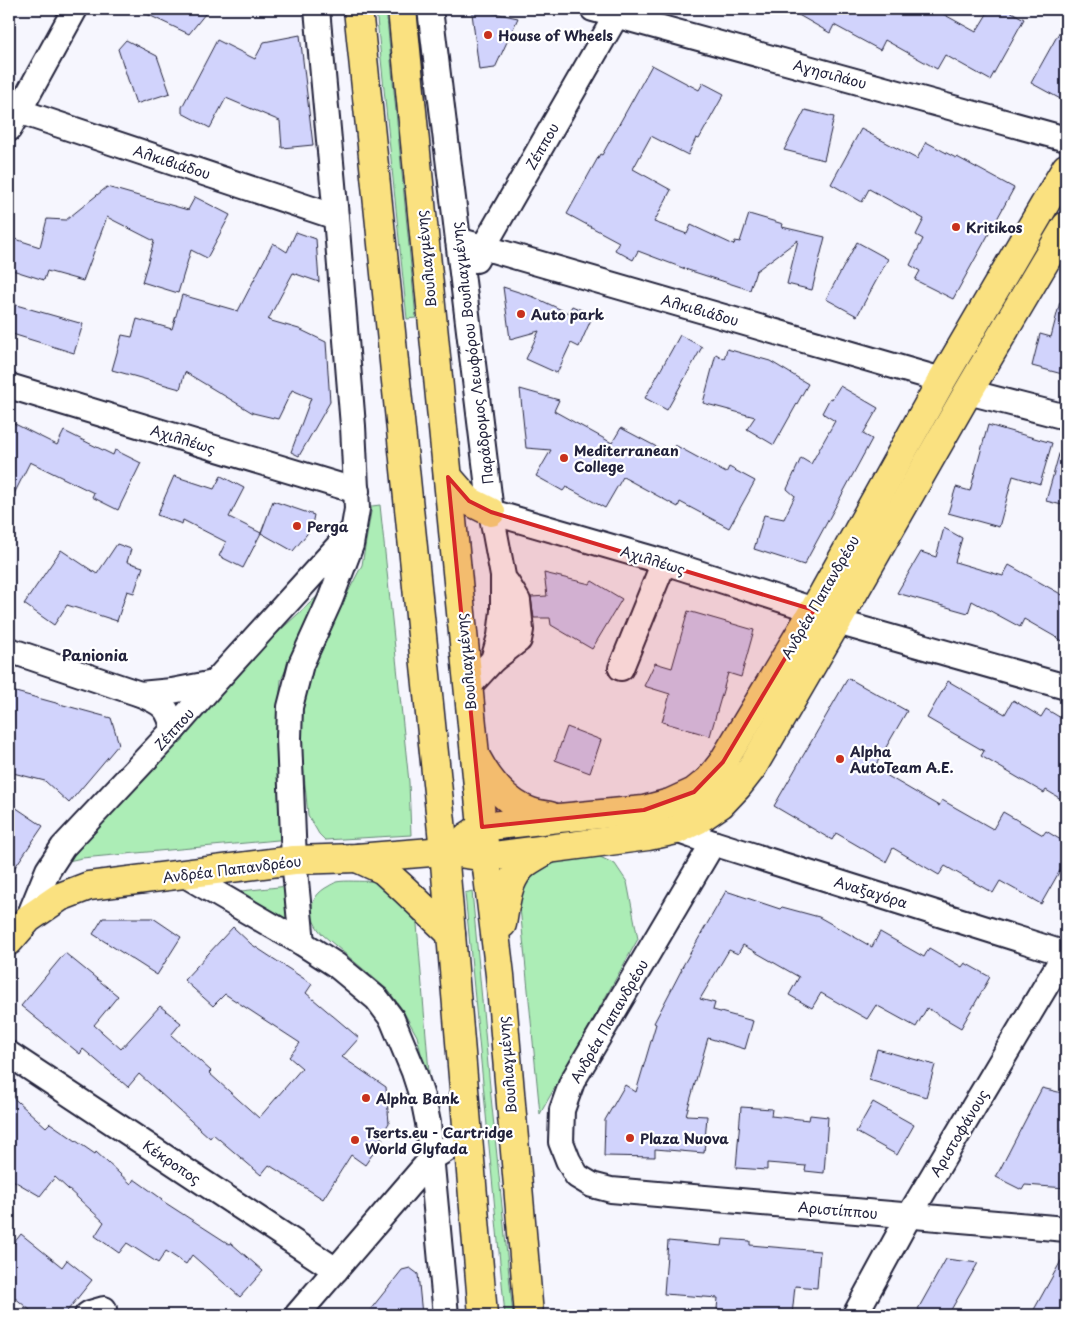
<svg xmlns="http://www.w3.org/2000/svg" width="1075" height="1324" font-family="'Playpen Sans',sans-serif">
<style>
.green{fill:#acedb6;stroke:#678878}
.building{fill:#d1d3fc;stroke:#22223b}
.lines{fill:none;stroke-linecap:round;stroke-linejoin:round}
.minor-casing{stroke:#22223b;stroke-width:28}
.major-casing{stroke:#22223b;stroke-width:31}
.minor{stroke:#fff;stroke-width:24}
.major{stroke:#fae180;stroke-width:28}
.marked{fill:#d62828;fill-opacity:0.2;stroke:#d62828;stroke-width:4;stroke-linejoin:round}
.poi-dot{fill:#c8321e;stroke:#fff;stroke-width:2}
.labels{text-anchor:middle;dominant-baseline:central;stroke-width:4.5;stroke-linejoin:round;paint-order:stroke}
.poi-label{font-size:14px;font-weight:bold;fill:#22223b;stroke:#fff;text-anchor:start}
.street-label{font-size:14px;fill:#22223b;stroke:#fff}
.neighbourhood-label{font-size:15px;font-weight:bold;fill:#22223b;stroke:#fff}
</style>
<rect width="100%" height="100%" fill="#f6f6fe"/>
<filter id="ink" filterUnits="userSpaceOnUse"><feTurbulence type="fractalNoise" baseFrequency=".02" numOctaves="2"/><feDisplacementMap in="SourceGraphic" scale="10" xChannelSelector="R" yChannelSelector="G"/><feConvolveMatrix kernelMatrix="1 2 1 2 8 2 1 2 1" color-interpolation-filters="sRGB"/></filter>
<g filter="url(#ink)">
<!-- green -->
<g class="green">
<path d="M376,9H386L416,318L407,319Z"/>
<path d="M380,505L409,782L411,835L325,840L319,834L308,815L300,735V712L305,687L316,658L338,612L362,565L372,506Z"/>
<path d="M321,593L281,680L277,729L289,839L82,858L68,861L275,635Z"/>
<path d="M598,856L615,864L627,882L638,939L540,1114L520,907V888L530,870L548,861Z"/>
<path d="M372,881L383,886L400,897L417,924L431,1097L417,1036L402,1009L388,990L323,935C307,918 307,897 329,886C330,885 335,883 336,882C346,880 361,882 372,881Z"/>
<path d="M288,886L292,925L241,891Z"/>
<path d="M472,891L490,1087L513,1315H505L465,893Z"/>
</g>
<!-- building -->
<g class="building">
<path d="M136,9H209L189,34Z"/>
<path d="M788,9H934L976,32L990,9H1006L1024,19L990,80L945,55L937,69L885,40L880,50L834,25L830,33Z"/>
<path d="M489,12L518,18L495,68L479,70L472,13Z"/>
<path d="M1066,20V102L1031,83Z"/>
<path d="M300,35L313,145L282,148L280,121L226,98L210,128L182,113V107L217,40L255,59L264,42Z"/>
<path d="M126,40L157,56L170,93L136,104L118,49Z"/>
<path d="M652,65L699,90L703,83L724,94L699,139L696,138L688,155L651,136L633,169L671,190L654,222L687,234L691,225L734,245L735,241L740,242L749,214L783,224L782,227L825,237L812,290L787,284L798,240L756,271L750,290L688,270L638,251L633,260L615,250L619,242L567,214L600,154L602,155Z"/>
<path d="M805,110L834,117L824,160L784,150Z"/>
<path d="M861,129L917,159L926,142L956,158L957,157L1014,188L953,299L915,280L920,271L910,265L923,239L916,235L924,219L869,189L862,202L831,184Z"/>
<path d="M107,187L188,210L195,197L230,215L207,258L191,250L178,293L142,282L154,241L107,217L83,281L47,271L44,280L9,269V237L40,247L47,219L66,220Z"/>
<path d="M296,232L316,239L319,282L293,273L268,320L299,329L326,342L330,402L299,456L291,452L311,398L292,390L278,419L253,413L185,372L180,389L112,370L122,335L132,337L137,319L172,329L182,295L238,311L273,243L287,252Z"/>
<path d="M857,242L888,259L857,316L826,299Z"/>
<path d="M503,287L534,297L568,313L572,306L593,315L579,347L571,343L557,373L526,359L539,331L510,339Z"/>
<path d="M1060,302L1066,303V375L1032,366L1040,334L1051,337Z"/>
<path d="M9,303L83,324L74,353L9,333Z"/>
<path d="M680,335L702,347L667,410L645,398Z"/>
<path d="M727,349L770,361L808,384L774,445L747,429L755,417L703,403L716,354L724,359Z"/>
<path d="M840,386L878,408L863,434L872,439L804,565L754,549L764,515L784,519L795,496L787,489L801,458L811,464L835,421L822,413L830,398L832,399Z"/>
<path d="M520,389L559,400L554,411L612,443L621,428L670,454L675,445L726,473L729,467L755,481L729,528L680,502L678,507L623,477L605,508L566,487L563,491L536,476L551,450L526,448Z"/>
<path d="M9,421L57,445L64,431L113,455L115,450L141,463L118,510L92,497L94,493L30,462L9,504Z"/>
<path d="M988,425L1052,443L1040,484L1013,476L999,527L948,513L956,487L970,491Z"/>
<path d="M1061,447H1066V506L1046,501Z"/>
<path d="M174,476L214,489L221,476L244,488L229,517L261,533L243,568L219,556L226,542L183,520L182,524L157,515Z"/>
<path d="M273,501L314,515L311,529L293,551L261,533Z"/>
<path d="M944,528L962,538L955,562L1003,576L1009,565L1066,597V643L1024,619L1020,627L972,601L968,613L897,593L921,552L936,557Z"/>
<path d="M117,544L131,549L127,562L143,567L134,593L127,591L117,621L67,605L54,625L24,604L61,550L97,574Z"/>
<path d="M544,573L590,584L592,581L622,599L592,649L551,625L550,618H534L531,597L547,596Z"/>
<path d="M688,611L754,630L741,677L728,673L710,736L662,722L670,694L644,686L655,663L672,668Z"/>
<path d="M848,678L907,711L874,768L939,806L942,800L993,829L1003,812L1043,835L1046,831L1066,843V860L1041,904L1000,881L993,893L945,866L939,875L893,848L886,862L836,833L832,840L774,806Z"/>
<path d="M948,681L1005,714L1013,700L1041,717L1046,709L1066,721V802L1046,790L1044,793L981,756L984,751L927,718Z"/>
<path d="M12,691L111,718L119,744L69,803L45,781L9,772V702Z"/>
<path d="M567,727L601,740L590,773L555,760Z"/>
<path d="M9,803L43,826L9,876Z"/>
<path d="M726,891L780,909L782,907L819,917L872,947L880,932L924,957L929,948L962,967L965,963L990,977L961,1028L927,1008L916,1027L876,1005L867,1019L821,993L812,1008L789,995L799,977L743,945L738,954L729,950L700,999L715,1003L713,1010L753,1021L745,1049L708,1038L686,1115L707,1116L704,1153L655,1149V1157L604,1156L605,1120L625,1085L636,1092L656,1024L654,1023L682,969H681Z"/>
<path d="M103,918H153L181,937L157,975L93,934Z"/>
<path d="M233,927L251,944L312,984L306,993L359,1038L342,1057L386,1087L389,1123L380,1137L383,1139L365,1165L351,1155L323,1199L269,1165L261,1175L213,1134L210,1138L139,1074L128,1087L83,1049L80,1054L21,1006L65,953L118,996L94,1025L121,1049L160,1006L181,1023L171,1035L211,1071L209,1073L259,1118L302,1068L289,1057L300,1043L225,994L213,1006L184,980Z"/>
<path d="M877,1049L935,1065L926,1097L869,1080Z"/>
<path d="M1042,1088L1066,1094V1123H1064L1059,1154H1066V1188L1025,1185L1022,1190L996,1177Z"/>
<path d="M9,1094L46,1127L50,1123L95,1154L96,1152L131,1184L134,1179L162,1199L161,1200L229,1244L231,1243L263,1271L240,1297L192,1255L186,1264L166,1251L158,1263L127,1243L119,1253L95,1236L104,1222L55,1177L40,1196L9,1178Z"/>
<path d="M873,1102L914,1125L897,1155L856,1132Z"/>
<path d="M741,1107L772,1109L771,1116L809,1120L810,1115L828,1117L824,1173L805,1171L806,1166L767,1163V1170L736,1168Z"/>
<path d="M21,1234L62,1267L67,1260L92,1280L64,1315H36L9,1293V1249Z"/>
<path d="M723,1239L750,1241V1245L820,1251L817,1288L795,1286L792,1315H767L768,1313L717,1309L718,1298L664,1294L668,1241L722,1246Z"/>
<path d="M1066,1252V1315H1031Z"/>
<path d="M946,1259L978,1263L948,1315H930L918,1309Z"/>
<path d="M410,1268L418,1274L422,1315H366L402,1270Z"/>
</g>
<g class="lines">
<defs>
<g id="minor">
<path d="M430,9L491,512L503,576V611L500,636L493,660L469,686"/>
<path d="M593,9L1066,139"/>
<path d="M9,108L336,217"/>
<path d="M9,129L75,9"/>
<path d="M458,240L942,380"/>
<path d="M476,260L620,9"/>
<path d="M9,386L357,491"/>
<path d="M968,392L1066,417"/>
<path d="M491,512L664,562L814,610"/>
<path d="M837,622L1066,687"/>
<path d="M9,650L140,694C161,703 169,706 173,730"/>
<path d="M493,660L519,640L521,630L518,601L507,583"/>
<path d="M621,668L664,562"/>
<path d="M140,694L172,691L214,683"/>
<path d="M676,830L713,843L1066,954"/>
<path d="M713,843L572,1082L562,1110L561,1142L568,1160L577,1176L592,1185L611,1190L1066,1229"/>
<path d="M185,875L302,943L336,965L377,999L392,1019L414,1072L424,1103L428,1123L446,1315"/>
<path d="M28,919L48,870L63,847L173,730L214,683L352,531"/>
<path d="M302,943L294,860L289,738L290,707L301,664L330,600L351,545L357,509L353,426L336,217L317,9"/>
<path d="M9,1054L336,1270"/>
<path d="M87,1315L90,1313L104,1309"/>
<path d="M297,1315L432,1158L468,1136"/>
<path d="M855,1315L909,1216L1066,952"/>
</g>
<g id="major">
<path d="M358,9L444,851L483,1315"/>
<path d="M402,9L482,827L500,975L529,1315"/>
<path d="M448,477L469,501L491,512"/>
<path d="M477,759C488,780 507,804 531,812C537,814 544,815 550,816"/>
<path d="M467,837L482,827L559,818L644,810L670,803L694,792L709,780L723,762L814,610L942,380L1066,168"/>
<path d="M357,858L383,870L405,890L451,934"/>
<path d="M502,924C506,902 507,877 527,862C533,858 540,854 547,850"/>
<path d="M9,941L28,919L60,897L89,886L294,860L357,858L444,851L486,857L648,836L676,830L699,819L721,804L738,786L752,768L837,622L968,392L1066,226"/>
</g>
</defs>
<!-- minor casing -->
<use href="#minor" class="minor-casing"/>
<!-- major casing -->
<use href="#major" class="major-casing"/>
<!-- minor -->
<use href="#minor" class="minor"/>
<!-- major -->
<use href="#major" class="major"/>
</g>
</g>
<!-- marked area -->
<path class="marked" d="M448,477L469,501L491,512L814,610L723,762L694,792L644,810L482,827Z"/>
<!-- markers -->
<g class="poi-dot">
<circle cx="488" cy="35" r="5"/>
<circle cx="956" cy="227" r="5"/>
<circle cx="521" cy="314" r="5"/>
<circle cx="564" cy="458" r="5"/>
<circle cx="297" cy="526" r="5"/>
<circle cx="840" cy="759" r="5"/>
<circle cx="366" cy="1098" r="5"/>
<circle cx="630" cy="1138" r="5"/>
<circle cx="355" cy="1140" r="5"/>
</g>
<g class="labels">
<!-- poi labels -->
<g class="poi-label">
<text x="498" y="35">House of Wheels</text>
<text x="966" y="227">Kritikos</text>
<text x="531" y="314">Auto park</text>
<text x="574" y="450">Mediterranean<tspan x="574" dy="16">College</tspan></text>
<text x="307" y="526">Perga</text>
<text x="850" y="751">Alpha<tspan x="850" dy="16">AutoTeam Α.Ε.</tspan></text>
<text x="376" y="1098">Alpha Bank</text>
<text x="365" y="1132">Tserts.eu - Cartridge<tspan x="365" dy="16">World Glyfada</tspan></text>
<text x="640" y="1138">Plaza Nuova</text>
</g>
<!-- street labels -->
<g class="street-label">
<text transform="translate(830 74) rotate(15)">Αγησιλάου</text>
<text transform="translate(542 146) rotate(-60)">Ζέππου</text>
<text transform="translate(172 162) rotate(18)">Αλκιβιάδου</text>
<text transform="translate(426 259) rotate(-96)">Βουλιαγμένης</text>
<text transform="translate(700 310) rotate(16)">Αλκιβιάδου</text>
<text transform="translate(472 353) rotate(-97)">Παράδρομος Λεωφόρου Βουλιαγμένης</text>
<text transform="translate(183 439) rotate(17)">Αχιλλέως</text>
<text transform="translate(653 560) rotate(17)">Αχιλλέως</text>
<text transform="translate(820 597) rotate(-60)">Ανδρέα Παπανδρέου</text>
<text transform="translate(466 662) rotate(-96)">Βουλιαγμένης</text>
<text transform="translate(174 729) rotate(-48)">Ζέππου</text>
<text transform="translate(232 869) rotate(-7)">Ανδρέα Παπανδρέου</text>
<text transform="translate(871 892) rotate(17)">Αναξαγόρα</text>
<text transform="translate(609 1021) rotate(-60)">Ανδρέα Παπανδρέου</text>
<text transform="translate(507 1065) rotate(-95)">Βουλιαγμένης</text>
<text transform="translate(959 1133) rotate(-59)">Αριστοφάνους</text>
<text transform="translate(172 1162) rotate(34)">Κέκροπος</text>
<text transform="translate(838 1210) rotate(5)">Αριστίππου</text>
</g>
<!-- neighbourhood labels -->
<g class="neighbourhood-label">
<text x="95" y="654">Panionia</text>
</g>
</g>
<!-- margin -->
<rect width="1075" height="1324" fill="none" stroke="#fff" stroke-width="30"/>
<rect x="15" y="15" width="1045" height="1294" fill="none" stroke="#22223b" stroke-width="2" filter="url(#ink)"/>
</svg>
